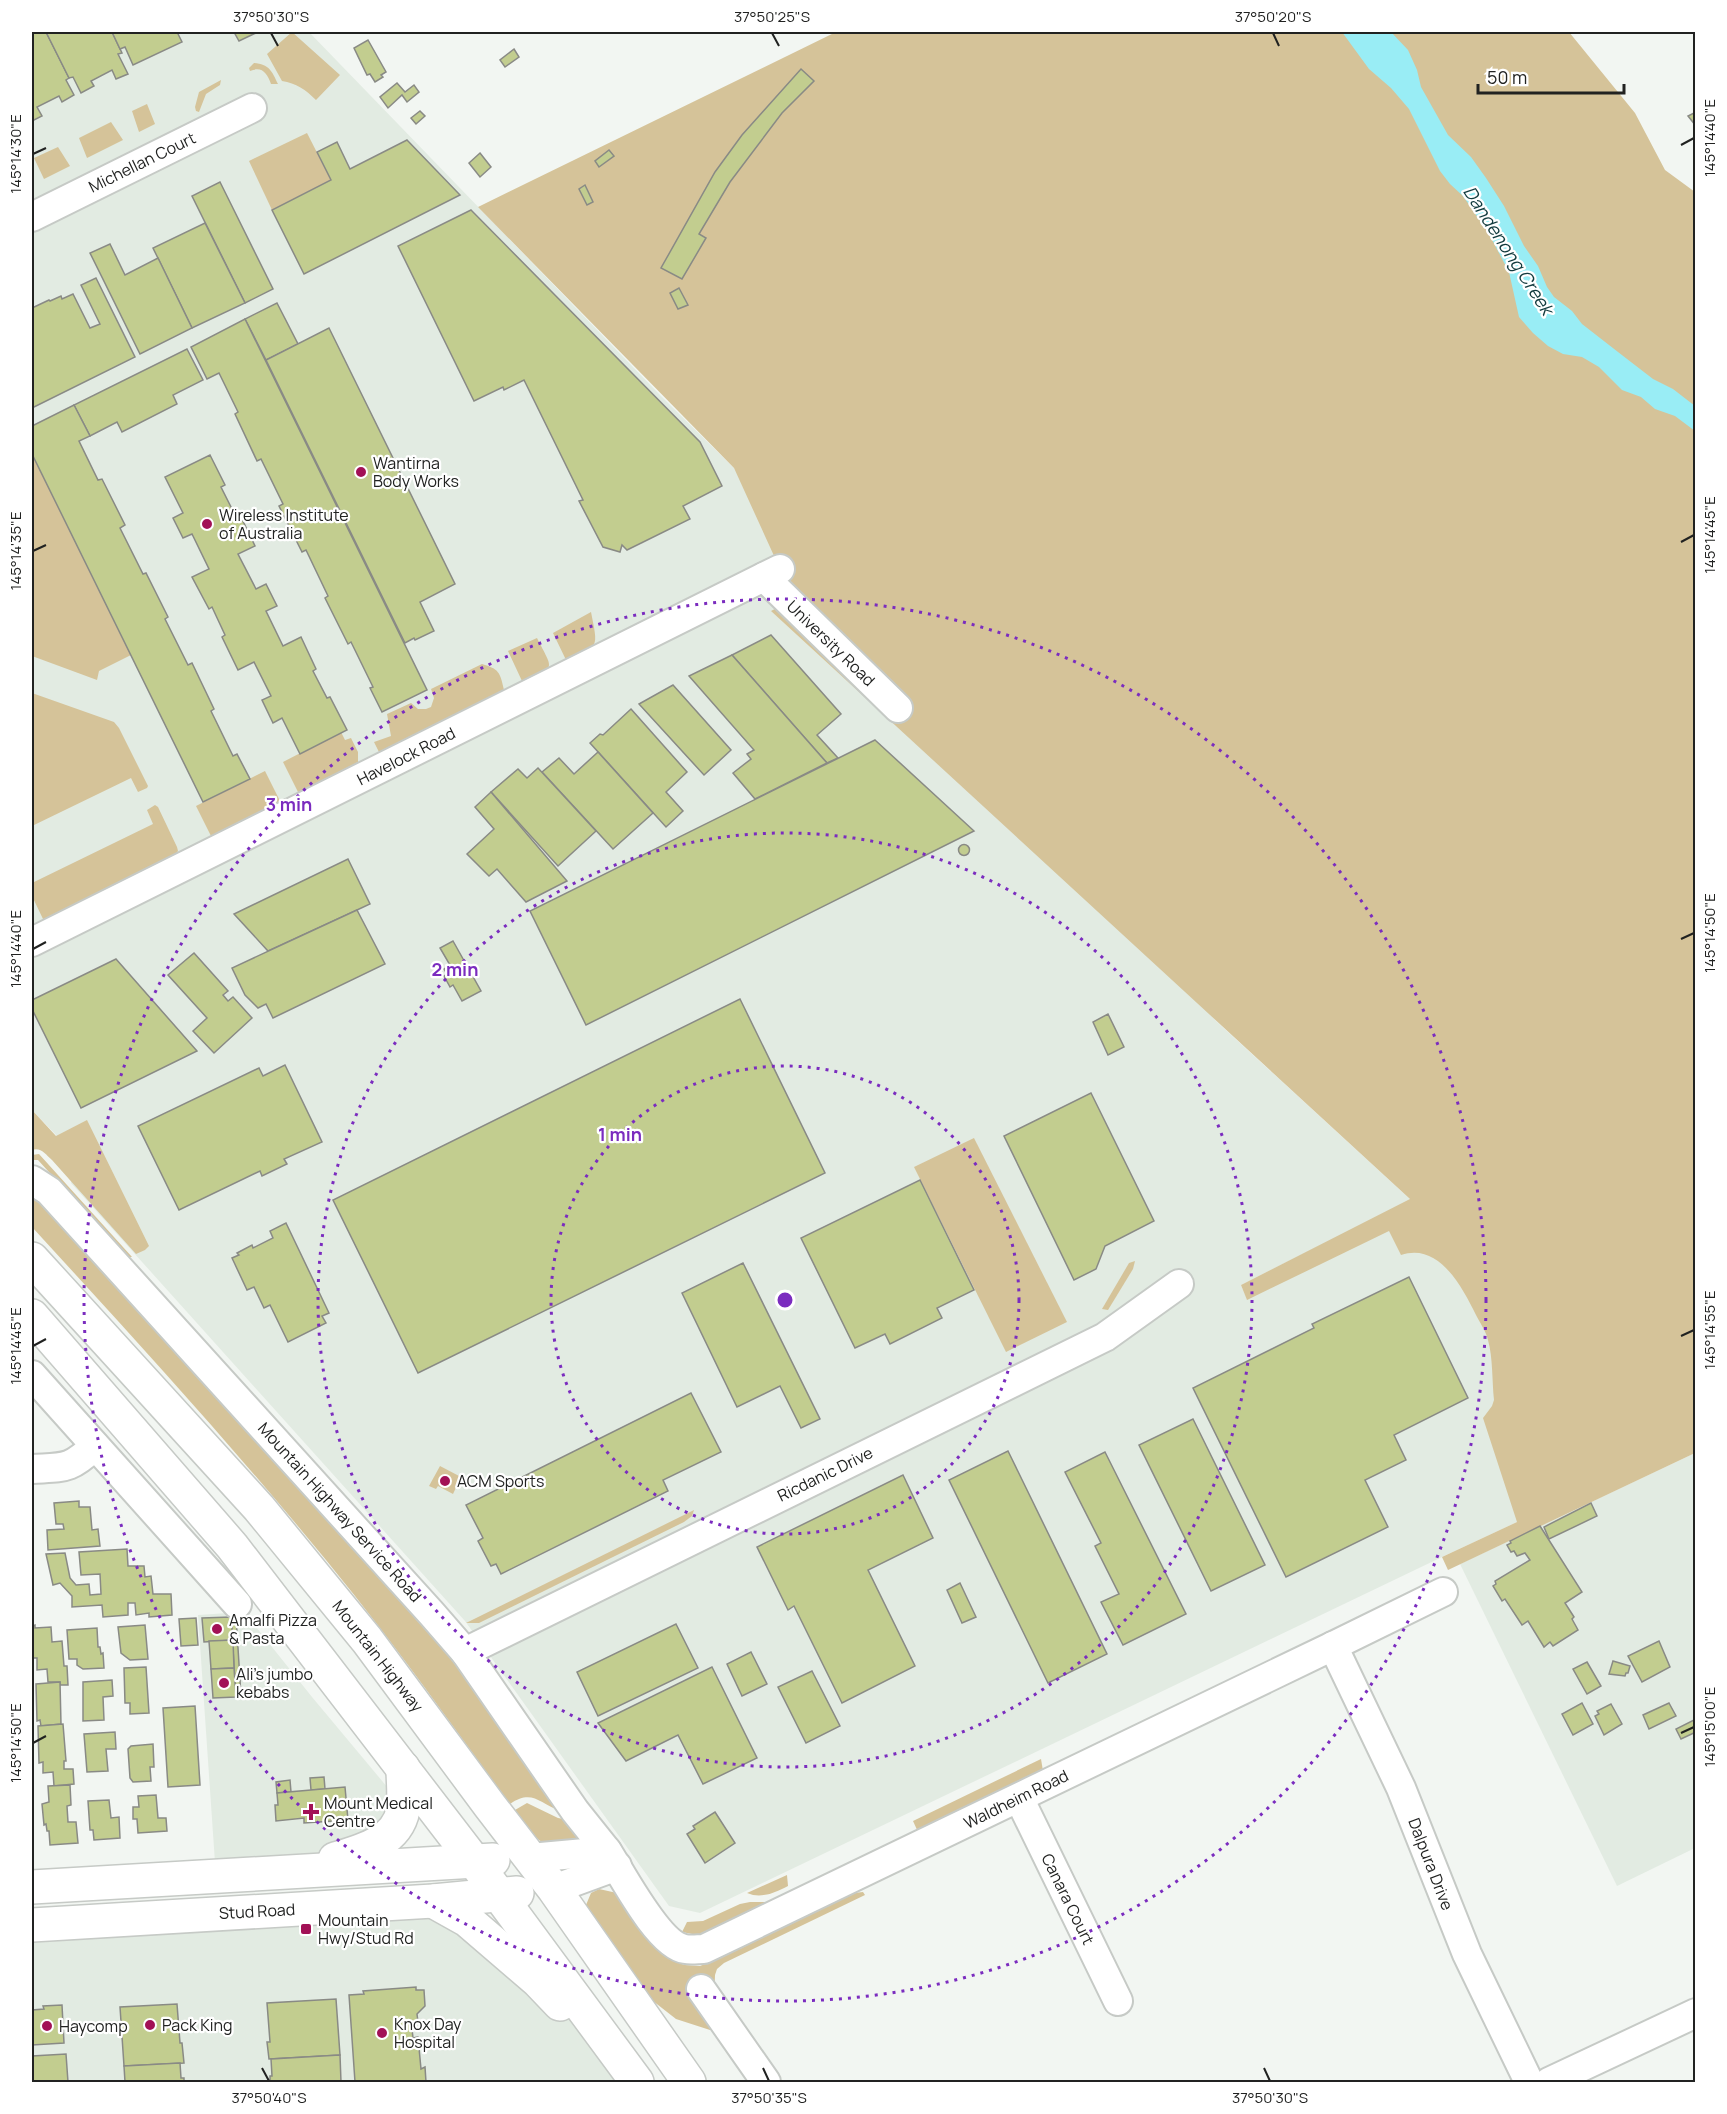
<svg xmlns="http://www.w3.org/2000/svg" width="1727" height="2114" font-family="Manrope,sans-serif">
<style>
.built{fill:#e2ebe2}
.green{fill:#d5c399}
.water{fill:#99edf5}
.building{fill:#c2cd8f;stroke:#898a85;stroke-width:1.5}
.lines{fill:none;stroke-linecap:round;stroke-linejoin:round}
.minor-casing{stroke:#c6cac6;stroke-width:32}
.major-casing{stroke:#c6cac6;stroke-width:36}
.minor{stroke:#fff;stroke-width:28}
.major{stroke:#fff;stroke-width:33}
.ticks{fill:none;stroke:#212221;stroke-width:2}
.ring{fill:none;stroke:#7b2cbf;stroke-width:3;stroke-dasharray:3 6}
.poi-dot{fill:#a21156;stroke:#fff;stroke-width:2}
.labels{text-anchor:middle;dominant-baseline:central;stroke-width:4.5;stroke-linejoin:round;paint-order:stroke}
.street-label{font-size:16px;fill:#212221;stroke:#fff}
.poi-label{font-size:16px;fill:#212221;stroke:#fff;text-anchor:start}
.water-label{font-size:18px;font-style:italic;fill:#113a3d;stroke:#fff}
.centre{fill:#7b2cbf;stroke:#fff;stroke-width:3}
.ring-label{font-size:18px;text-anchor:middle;font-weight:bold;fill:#7b2cbf;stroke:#fff;stroke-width:4.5;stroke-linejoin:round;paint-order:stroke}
.neatline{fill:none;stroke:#212221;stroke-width:2}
.ticks-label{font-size:15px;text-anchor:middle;fill:#212221}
</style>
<rect width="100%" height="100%" fill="#f2f6f2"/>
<!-- built -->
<g class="built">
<path d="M32,32H309L661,396L734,468L741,481L1216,1021L1411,1200L1241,1285L1247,1299L1460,1195L1695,1439L1442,1557L700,1913L669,1906L465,1621L71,1183L73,1170L56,1135L32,1110Z"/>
<path d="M1695,1453V1848L1617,1886L1460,1564Z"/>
<path d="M244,1612L312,1697L403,1806L382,1841L216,1877L198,1615Z"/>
<path d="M433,1901L485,1936L637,2082H32V1925Z"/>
</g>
<!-- green -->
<g class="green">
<path d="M292,32L340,75L316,100C306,90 296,83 282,81L267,54Z"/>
<path d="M836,32H1569L1635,113L1665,170L1695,192V1453L1448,1570L1442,1557L1517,1522L1483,1418L1492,1406L1494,1400C1492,1381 1493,1358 1488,1340C1486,1331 1480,1323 1476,1315C1462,1287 1439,1242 1401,1255L1389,1231L1247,1300L1241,1285L1410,1199L771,611L798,597L780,569L734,468L478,207Z"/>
<path d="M254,63C269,64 272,71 278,84H271C267,73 262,66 250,71L249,68Z"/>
<path d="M221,80L220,85L206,94L199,112L196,111L195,107L199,92Z"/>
<path d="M147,104L155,124L139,132L132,111Z"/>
<path d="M111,122L123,140L87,158L79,138Z"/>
<path d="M307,133L331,180L272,210L249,161Z"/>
<path d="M58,147L70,166L44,179L34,158Z"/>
<path d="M32,454L131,655L99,671L97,680L32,656Z"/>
<path d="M591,612C598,648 600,646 567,662L553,633Z"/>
<path d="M537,638C553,670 557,666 525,683L522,681L508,651Z"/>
<path d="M482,664C499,669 500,672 504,690L501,694L382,753L379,752L374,742L391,736L387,714L411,703L418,709H426L431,707L434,698L431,689Z"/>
<path d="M32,693L114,722L119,728L148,786L147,788L138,792L131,778L32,826Z"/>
<path d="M341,732L345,740L351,738L358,752V762L301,794L298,792L283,762Z"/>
<path d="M265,771L280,801L277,805L212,838L196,806Z"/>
<path d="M155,805L158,807L177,847L178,851L175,855L46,919H43L32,896V883L153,824L147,810Z"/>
<path d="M32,1110L56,1136L87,1120L149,1246L145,1250L136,1254L52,1160C45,1154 41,1147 32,1150Z"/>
<path d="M974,1138L1067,1322L1006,1352L914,1167Z"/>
<path d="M39,1154L132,1257H126L38,1160H32V1155Z"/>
<path d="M32,1191L456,1664L560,1811C539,1803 532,1789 510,1804C458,1734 409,1664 355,1596C253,1468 142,1347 32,1227Z"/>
<path d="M1135,1261L1133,1269L1108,1310L1102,1309L1129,1263Z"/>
<path d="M440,1466L461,1477L453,1494L438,1486L436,1489L429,1486Z"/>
<path d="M694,1510L692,1516L684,1522L479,1623H466Z"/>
<path d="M1041,1759L1043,1771L918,1832L913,1821Z"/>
<path d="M527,1803L558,1818L569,1820L587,1846C541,1845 542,1850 515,1810Z"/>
<path d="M787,1875L788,1886C774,1893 761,1899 747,1893Z"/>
<path d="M599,1889L617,1893L627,1903L662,1953L673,1961L685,1965L700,1966L727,1955L854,1893L863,1892L865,1895L724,1963L717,1969L715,1975L713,2029L710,2030L676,2019L653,2001L586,1905L591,1893Z"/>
<path d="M750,1902H770L708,1933L697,1935L682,1932L687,1922L703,1921L740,1904Z"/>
</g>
<!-- water -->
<path class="water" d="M1342,32H1391L1408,50L1417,70L1421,87L1448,135L1471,157L1486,178L1504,206L1524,246L1538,266L1547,287L1554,297L1572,311L1582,324L1618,352L1653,379L1673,389L1695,406V431L1675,416L1655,409L1641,397L1622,390L1599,367L1582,357L1563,354L1548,346L1533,333L1519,317L1509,272L1488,232L1463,196L1450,184L1440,171L1409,109L1391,88L1369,69Z"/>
<!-- building -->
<g class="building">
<path d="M32,32H46L69,78L66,80L74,95L62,102L59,96L37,107L42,116L32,121Z"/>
<path d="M46,32H112L122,53L118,54L128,74L116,79L112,70L91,81L94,86L81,93L73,77L69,78Z"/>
<path d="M112,32H177L182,42L133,65L125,47L120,49Z"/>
<path d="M234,32H258L239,41Z"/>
<path d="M368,40L386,72L381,75L383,77L375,82L370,74L367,75L354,48Z"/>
<path d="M514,49L519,57L505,67L500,60Z"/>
<path d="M801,69L814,81L782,113L730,182L699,234L706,238L682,279L661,268L715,172L742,135Z"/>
<path d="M397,83L405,92L414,85L419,92L407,102L402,95L388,108L380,97Z"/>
<path d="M420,111L425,116L416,124L411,118Z"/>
<path d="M1696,112V126L1688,116Z"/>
<path d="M407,140L460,195L304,274L272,210L331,180L317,152L337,142L350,169Z"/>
<path d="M609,150L614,156L599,167L595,161Z"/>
<path d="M480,153L491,167L480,177L469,163Z"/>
<path d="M220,182L273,289L245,303L192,196Z"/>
<path d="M585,185L593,202L587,205L579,189Z"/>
<path d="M471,210L700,442L722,486L683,506L690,519L627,550L622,545L620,552L603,547L579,501L583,500L524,380L504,390L503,387L474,401L398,246Z"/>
<path d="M205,223L245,303L192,328L153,248Z"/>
<path d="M110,244L125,275L158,258L192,328L140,354L90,253Z"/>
<path d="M96,278L135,357L32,408V308L49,300L50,301L61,296L62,299L73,294L90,328L100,324L81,285Z"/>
<path d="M679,288L688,305L678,309L670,293Z"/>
<path d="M277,303L298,344L266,360L245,319Z"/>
<path d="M245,319L427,690L382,712L370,688L373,687L351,642L348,644L325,598L328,596L306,550L302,552L279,506L283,504L261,459L257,461L235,414L238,412L219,373L207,379L191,347Z"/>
<path d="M329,328L455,584L420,602L434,631L415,640L414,638L405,643L266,360Z"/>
<path d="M187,349L203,380L173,395L177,404L122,432L117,422L90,436L74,405Z"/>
<path d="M74,405L90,436L79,441L98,480L102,479L125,525L120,528L143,574L146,573L168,617L165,619L188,665L192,663L214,709L211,711L233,756L237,754L250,779L203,802L32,454V426Z"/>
<path d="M210,455L225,485L221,487L236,517L240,515L255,546L238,554L256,589L266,584L277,606L266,611L283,646L301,637L316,669L313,671L327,698L330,697L347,730L300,754L282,718L273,723L262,700L271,696L254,662L238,670L222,637L225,635L212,607L209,609L192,577L209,569L192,534L183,538L173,518L183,513L165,477Z"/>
<path d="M771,635L841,714L817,735L838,758L827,763L732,655Z"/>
<path d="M732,655L827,763L755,799L733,773L751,759L747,754L754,750L689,676Z"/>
<path d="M673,685L731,750L704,775L639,704Z"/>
<path d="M631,709L687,772L666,792L683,811L666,827L590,743L600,734L603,735Z"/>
<path d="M875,740L974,831L586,1025L530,911Z"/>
<path d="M598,752L653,813L613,849L542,772L559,758L574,774Z"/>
<path d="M538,768L596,831L558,866L491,792L518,769L527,778Z"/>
<path d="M491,792L567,881L526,902L497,869L489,876L467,854L494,829L475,807Z"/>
<circle cx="964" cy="850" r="5.5"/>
<path d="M348,859L370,904L357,910L268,951L234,914Z"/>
<path d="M357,910L385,964L273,1018L266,1004L258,1008L245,995L232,968Z"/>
<path d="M453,941L481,991L462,1001L453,985L450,987L444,976L447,974L444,969L450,965L440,948Z"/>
<path d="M194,953L228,991L223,995L228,1001L233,997L252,1018L214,1053L193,1031L207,1018L168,975Z"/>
<path d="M116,959L197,1051L81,1108L32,1009V1000Z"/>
<path d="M740,999L825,1173L418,1373L333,1200Z"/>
<path d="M1108,1014L1124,1047L1108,1055L1093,1022Z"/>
<path d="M285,1065L322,1142L284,1159L287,1164L262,1176L260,1171L179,1210L138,1126L259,1068L263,1076Z"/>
<path d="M1091,1093L1154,1221L1105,1246L1096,1269L1074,1280L1004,1136Z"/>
<path d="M920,1180L974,1290L937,1308L942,1318L890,1344L885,1334L855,1348L801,1238Z"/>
<path d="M286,1223L329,1313L322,1316L326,1323L288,1342L270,1305L264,1308L254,1287L247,1290L232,1258L239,1255L237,1253L252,1245L253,1248L273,1238L270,1231Z"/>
<path d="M743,1263L820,1419L801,1428L780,1386L737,1407L682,1293Z"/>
<path d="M1409,1277L1468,1398L1394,1435L1406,1460L1365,1480L1388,1527L1286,1577L1193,1388L1314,1328L1312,1324Z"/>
<path d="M691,1393L721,1452L663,1480L668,1491L501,1574L496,1564L491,1566L478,1541L483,1538L466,1505Z"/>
<path d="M1193,1419L1265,1565L1211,1591L1139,1445Z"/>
<path d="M1008,1451L1107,1654L1048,1683L949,1480Z"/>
<path d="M1105,1452L1186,1614L1123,1645L1101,1602L1119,1594L1095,1546L1101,1543L1065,1472Z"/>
<path d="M903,1475L933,1538L868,1570L915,1666L842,1703L794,1606L788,1610L757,1547Z"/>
<path d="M79,1501V1507H90L92,1530L98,1529L100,1546L48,1550L47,1530L64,1529L63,1524H56L54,1503Z"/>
<path d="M1591,1503L1597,1516L1549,1539L1544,1527Z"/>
<path d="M1540,1526L1582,1592L1565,1603L1574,1617L1572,1619L1578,1630L1553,1646L1550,1642L1544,1647L1528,1621L1522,1625L1505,1599L1502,1601L1493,1586L1496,1584L1495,1581L1530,1560L1525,1553L1517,1556L1514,1551L1511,1552L1507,1545L1511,1543L1510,1541Z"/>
<path d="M127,1549L128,1566H144L145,1577L151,1576L153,1594H171L172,1615L149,1617V1613L136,1615L135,1603H128V1615L103,1617L102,1605L72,1607V1596L60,1583L53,1585L46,1554L65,1553L70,1578L76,1585L89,1584L90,1595L101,1594L100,1574L81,1575L79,1552Z"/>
<path d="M960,1583L976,1617L962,1623L947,1590Z"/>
<path d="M236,1616L241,1696L236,1697L231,1617Z"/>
<path d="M231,1617L233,1640L204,1642L202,1618Z"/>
<path d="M196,1618L198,1645L181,1646L179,1619Z"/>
<path d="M676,1624L698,1668L598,1716L577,1672Z"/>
<path d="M35,1625V1628L51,1627L52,1642L62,1641L64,1666H67L68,1685H60V1682H48L47,1669L37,1670V1658H33L32,1644V1626Z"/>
<path d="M145,1625L148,1659L130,1660L121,1653L118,1627Z"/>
<path d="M97,1628L98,1647H100L101,1654L103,1653L104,1668L83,1669L77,1665V1659H69L67,1630Z"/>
<path d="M233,1640L234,1668L211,1669L209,1641Z"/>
<path d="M1659,1641L1670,1667L1642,1682L1628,1656Z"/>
<path d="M751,1652L767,1684L742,1696L727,1664Z"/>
<path d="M1613,1661L1630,1666L1628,1673H1626L1625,1676L1609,1674Z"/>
<path d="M1587,1662L1601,1686L1587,1694L1573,1669Z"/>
<path d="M146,1667L149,1713L130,1714V1703H125L124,1668Z"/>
<path d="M712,1667L757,1758L703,1784L678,1735L626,1761L598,1723Z"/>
<path d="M234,1668L236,1697L213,1698L211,1669Z"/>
<path d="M812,1671L840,1726L806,1743L778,1687Z"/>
<path d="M112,1680L113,1696L103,1697L104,1720L83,1721V1682Z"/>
<path d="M60,1682L61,1724L41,1726L40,1720L37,1721L36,1684Z"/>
<path d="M1582,1703L1593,1724L1573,1735L1562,1714Z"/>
<path d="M1669,1703L1676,1716L1649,1729L1643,1715Z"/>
<path d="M1611,1704L1622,1724L1604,1735L1595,1716L1599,1714L1597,1711Z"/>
<path d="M195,1706L200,1785L168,1787L163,1708Z"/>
<path d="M1696,1719V1732L1681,1739L1676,1729Z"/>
<path d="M63,1724L66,1761H64V1769H73L74,1784L54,1786L53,1772L43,1773V1762L39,1763L38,1726Z"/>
<path d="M115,1732L116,1749H106L108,1771L87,1772L84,1734Z"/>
<path d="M153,1744L154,1767H150L151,1781L133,1782L130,1778L128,1749L131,1746Z"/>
<path d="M324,1777L325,1789L311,1790L310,1778Z"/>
<path d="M290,1780L291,1792L277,1793L276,1782Z"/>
<path d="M70,1785L71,1805L67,1806L68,1822H76L78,1843L50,1845L49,1831H47L46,1824L44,1825L42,1804L49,1802L48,1786Z"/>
<path d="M345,1787L348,1820L304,1823V1818L276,1821L275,1805H278L277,1793Z"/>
<path d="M156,1795L158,1818H166L167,1831L138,1833L137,1819H133V1807H139L138,1796Z"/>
<path d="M109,1800L111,1818L119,1817L120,1838L94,1840L93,1830H90L88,1801Z"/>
<path d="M715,1812L735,1843L705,1863L687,1834L695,1829L693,1826Z"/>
<path d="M416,1987V1990H424L425,2006L417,2014L418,2022L412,2029L413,2038L418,2037L421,2069L425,2067L426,2082H355L349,1995L364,1994L363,1991Z"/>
<path d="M336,1999L340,2055L269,2059L267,2042H270L267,2003Z"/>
<path d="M177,2004L180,2043H182L184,2063L124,2066L120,2007Z"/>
<path d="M62,2005L64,2043L32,2045V2010L44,2009L43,2006Z"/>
<path d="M66,2054L68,2082H32V2056Z"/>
<path d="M340,2055L341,2082H270V2076H272L271,2059Z"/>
<path d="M180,2063L181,2078H184V2082H125L124,2066Z"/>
</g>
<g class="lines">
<defs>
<g id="minor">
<path d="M32,217L252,108"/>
<path d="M764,577L898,708"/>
<path d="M32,942L780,569"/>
<path d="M32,1180L49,1191L432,1614L465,1652L575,1811L607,1851"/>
<path d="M32,1375L237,1604"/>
<path d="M32,1469C65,1467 69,1470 95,1446"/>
<path d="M1333,1646L1401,1788L1467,1954L1529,2082"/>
<path d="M465,1652L1105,1337L1179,1284"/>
<path d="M1019,1798L1118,2001"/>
<path d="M530,1858L607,1851C622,1874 658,1945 685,1949C691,1950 698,1949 704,1949L1333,1646L1443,1592"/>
<path d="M554,1889L617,1866"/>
<path d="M701,1989L766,2082"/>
<path d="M1549,2082L1696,2013"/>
</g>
<g id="major">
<path d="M32,1259L259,1508L367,1640L490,1806L554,1889L689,2082"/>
<path d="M32,1316L232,1546L474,1861L637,2082"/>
<path d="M335,1859C362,1851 397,1842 403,1810C405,1796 403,1781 403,1768"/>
<path d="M32,1887L493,1860"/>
<path d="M433,1901L467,1920L538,1981L560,2004"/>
<path d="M32,1925L433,1901L517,1893"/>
</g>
</defs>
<!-- minor casing -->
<use href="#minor" class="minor-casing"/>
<!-- major casing -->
<use href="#major" class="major-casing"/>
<!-- minor -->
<use href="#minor" class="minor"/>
<!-- major -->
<use href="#major" class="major"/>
</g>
<!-- ticks -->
<path class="ticks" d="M271,33L278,46M772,33L779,46M1273,33L1279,46M1681,145L1694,138M33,154L46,148M1681,542L1694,535M33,551L46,545M1681,939L1694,933M33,949L46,942M1681,1336L1694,1330M33,1346L46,1339M1681,1733L1694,1727M33,1743L46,1736M262,2068L269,2081M763,2068L769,2081M1264,2068L1270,2081"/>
<!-- distance rings -->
<g class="ring">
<circle cx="785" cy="1300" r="234"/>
<circle cx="785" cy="1300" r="467"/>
<circle cx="785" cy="1300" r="701"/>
</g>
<!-- markers -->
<g class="poi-dot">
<circle cx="361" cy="472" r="6"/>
<circle cx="207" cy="524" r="6"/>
<circle cx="445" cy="1481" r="6"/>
<circle cx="217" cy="1629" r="6"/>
<circle cx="224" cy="1683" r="6"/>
<path d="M308 1803h6v6h6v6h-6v6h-6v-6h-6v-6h6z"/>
<rect x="300" y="1923" width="12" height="12" rx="3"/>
<circle cx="150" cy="2025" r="6"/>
<circle cx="47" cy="2026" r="6"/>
<circle cx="382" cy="2033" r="6"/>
</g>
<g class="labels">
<!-- street labels -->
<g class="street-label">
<text transform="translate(142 162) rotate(-26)">Michellan Court</text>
<text transform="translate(831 643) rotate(44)">University Road</text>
<text transform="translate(406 756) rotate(-27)">Havelock Road</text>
<text transform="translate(825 1474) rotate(-26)">Ricdanic Drive</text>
<text transform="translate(340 1512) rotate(48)">Mountain Highway Service Road</text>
<text transform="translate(378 1656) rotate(52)">Mountain Highway</text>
<text transform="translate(1016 1799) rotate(-26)">Waldheim Road</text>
<text transform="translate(1431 1864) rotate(69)">Dalpura Drive</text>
<text transform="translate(1068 1899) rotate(64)">Canara Court</text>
<text transform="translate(257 1911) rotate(-3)">Stud Road</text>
</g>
<!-- poi labels -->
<g class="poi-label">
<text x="373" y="463">Wantirna<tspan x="373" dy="18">Body Works</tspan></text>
<text x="219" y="515">Wireless Institute<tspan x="219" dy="18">of Australia</tspan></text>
<text x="457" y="1481">ACM Sports</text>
<text x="229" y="1620">Amalfi Pizza<tspan x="229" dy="18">&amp; Pasta</tspan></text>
<text x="236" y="1674">Ali’s jumbo<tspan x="236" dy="18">kebabs</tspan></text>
<text x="324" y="1803">Mount Medical<tspan x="324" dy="18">Centre</tspan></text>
<text x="318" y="1920">Mountain<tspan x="318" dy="18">Hwy/Stud Rd</tspan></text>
<text x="394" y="2024">Knox Day<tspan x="394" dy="18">Hospital</tspan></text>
<text x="162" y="2025">Pack King</text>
<text x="59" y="2026">Haycomp</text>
</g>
<!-- water labels -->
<g class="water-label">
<text transform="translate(1509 250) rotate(57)">Dandenong Creek</text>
</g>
</g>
<circle cx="785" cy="1300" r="9" class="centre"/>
<g class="ring-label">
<text x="289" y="811">3 min</text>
<text x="455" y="976">2 min</text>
<text x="620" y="1141">1 min</text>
</g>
<!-- border -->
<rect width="1727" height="2114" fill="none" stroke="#ffffff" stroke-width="66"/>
<!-- scale -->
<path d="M1478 84v9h146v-9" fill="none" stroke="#212221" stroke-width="3"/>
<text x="1487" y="84" font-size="18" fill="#212221" stroke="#ffffff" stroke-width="4.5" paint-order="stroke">50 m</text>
<rect x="33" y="33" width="1661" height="2048" class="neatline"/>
<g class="ticks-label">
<text x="271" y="22">37°50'30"S</text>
<text x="772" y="22">37°50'25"S</text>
<text x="1273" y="22">37°50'20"S</text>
<text transform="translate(1710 138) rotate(-90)" y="5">145°14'40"E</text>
<text transform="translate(16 154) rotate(-90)" y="5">145°14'30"E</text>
<text transform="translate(1710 535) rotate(-90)" y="5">145°14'45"E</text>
<text transform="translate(16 551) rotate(-90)" y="5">145°14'35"E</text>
<text transform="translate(1710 933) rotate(-90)" y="5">145°14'50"E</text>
<text transform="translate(16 949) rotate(-90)" y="5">145°14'40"E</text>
<text transform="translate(1710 1330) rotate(-90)" y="5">145°14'55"E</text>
<text transform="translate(16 1346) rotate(-90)" y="5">145°14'45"E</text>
<text transform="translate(1710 1727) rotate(-90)" y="5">145°15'00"E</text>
<text transform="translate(16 1743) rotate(-90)" y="5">145°14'50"E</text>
<text x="269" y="2103">37°50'40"S</text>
<text x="769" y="2103">37°50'35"S</text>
<text x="1270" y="2103">37°50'30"S</text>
</g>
</svg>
